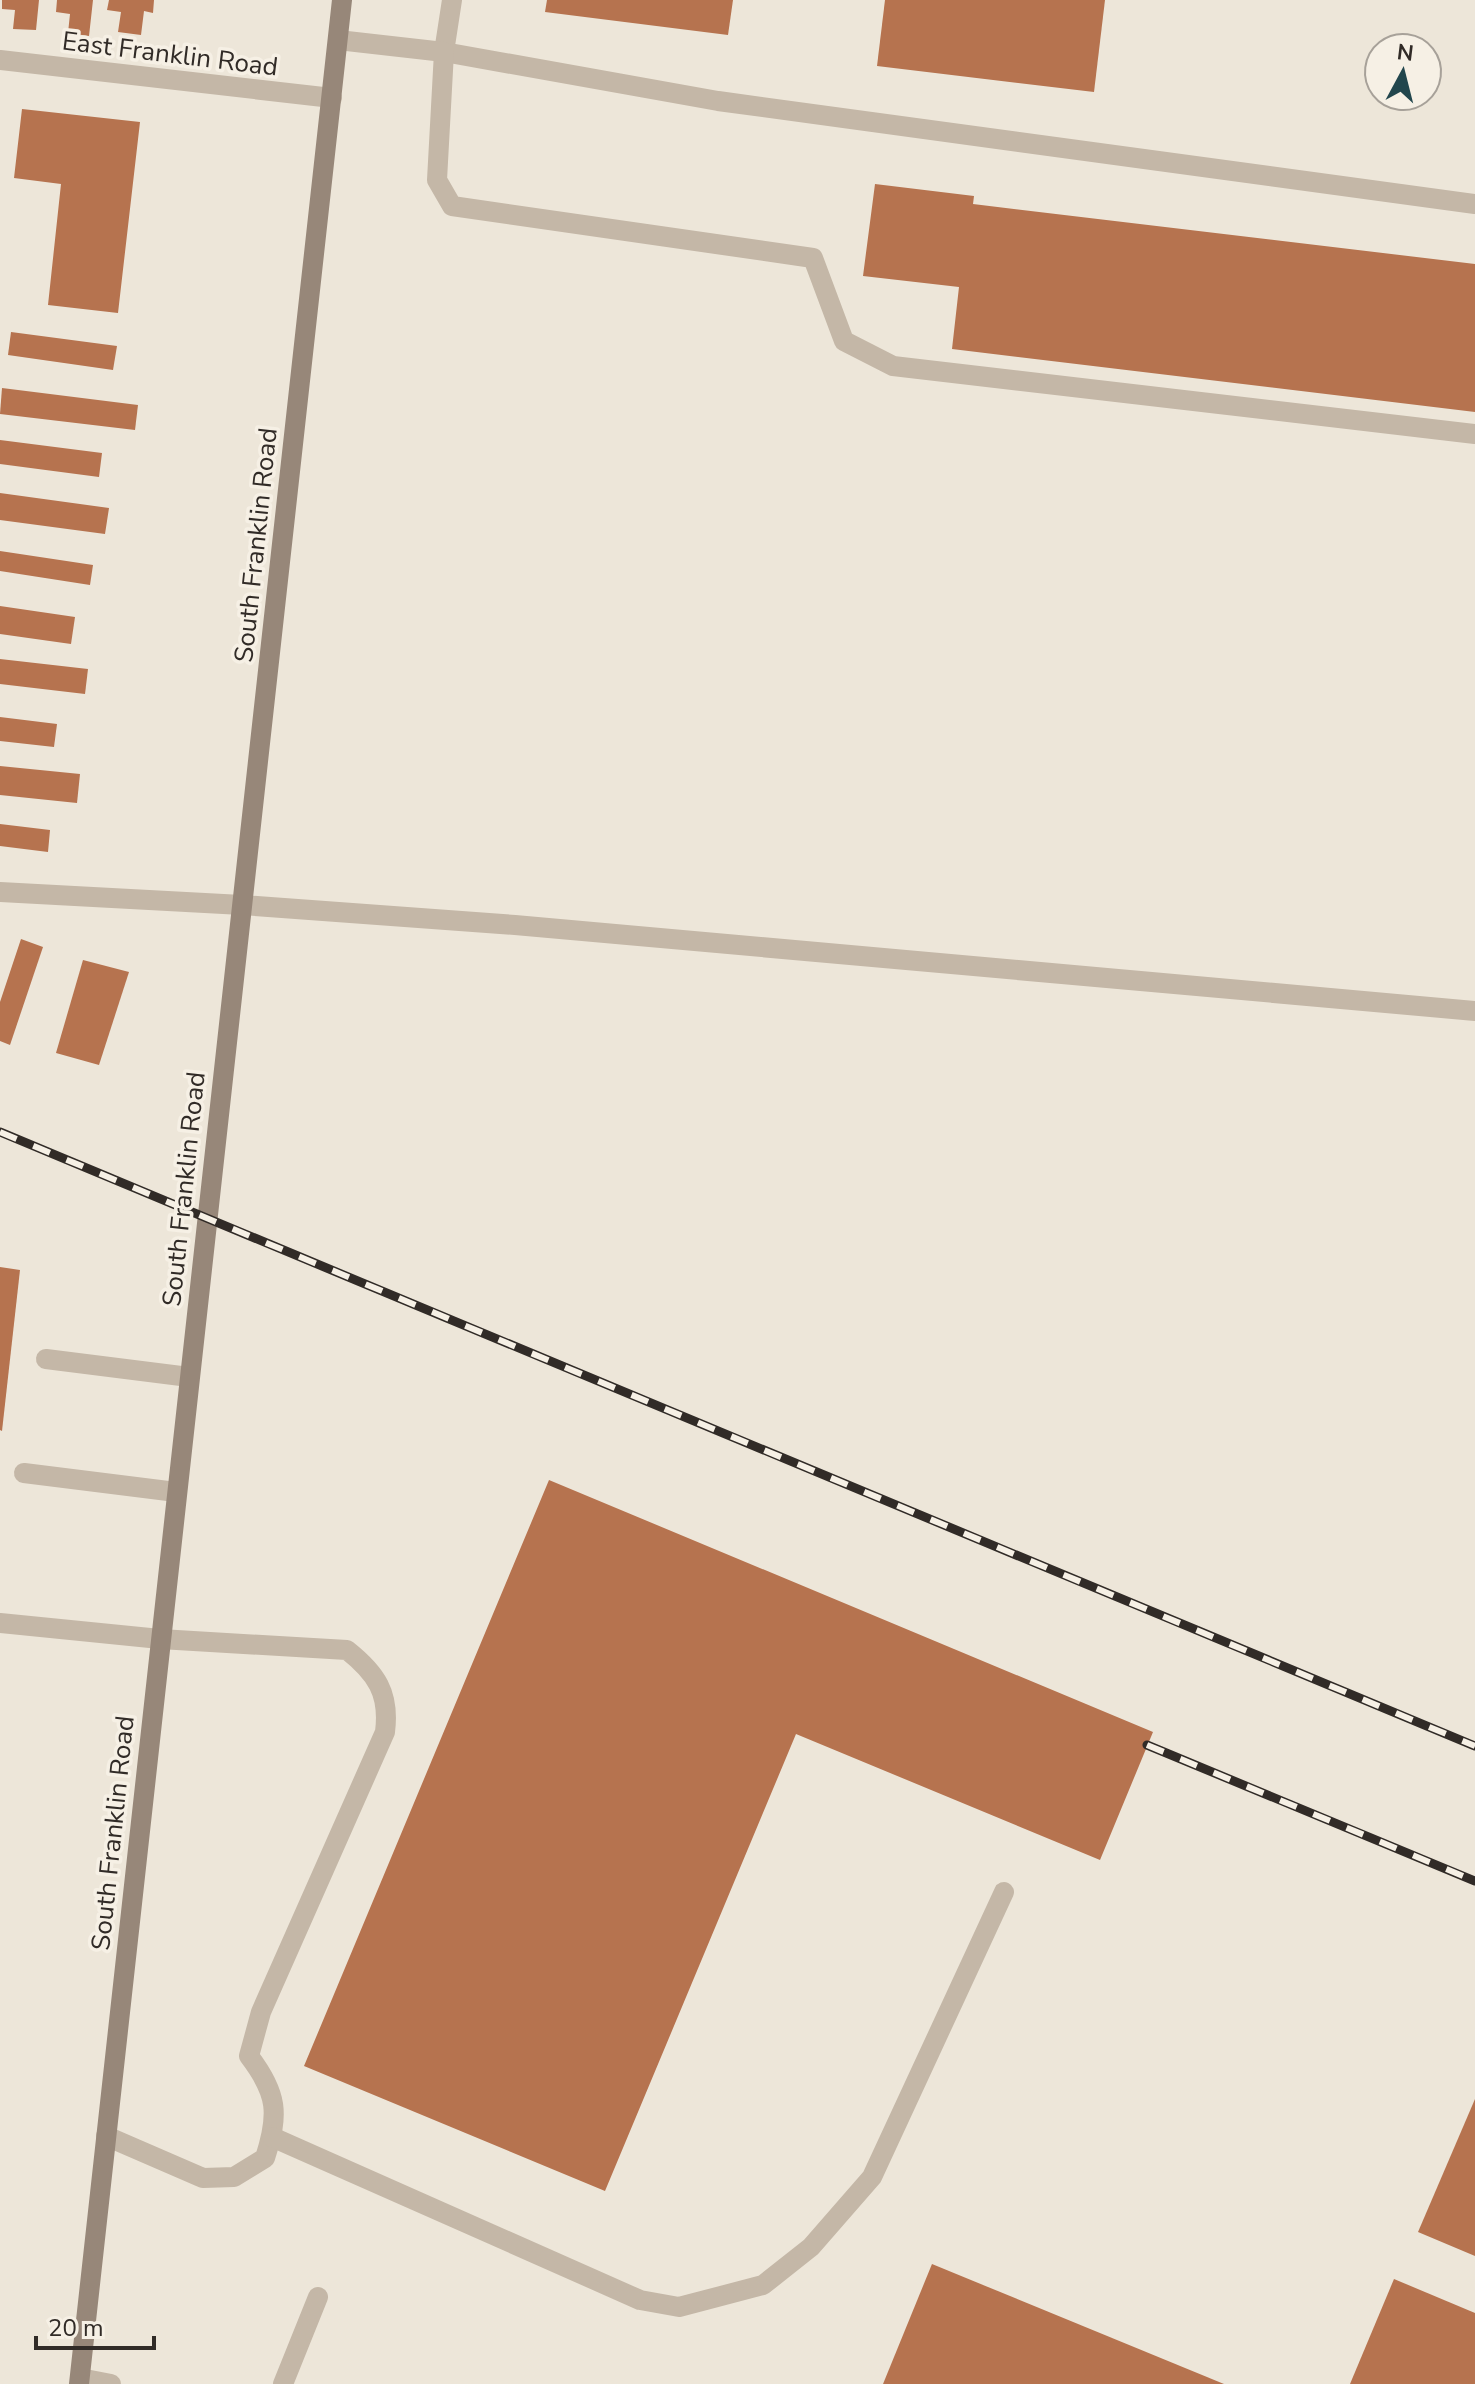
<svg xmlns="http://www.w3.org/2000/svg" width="1475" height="2384" font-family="'Nunito Sans',sans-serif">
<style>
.building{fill:#b6734f}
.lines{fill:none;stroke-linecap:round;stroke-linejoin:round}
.lane{stroke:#c4b7a7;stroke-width:20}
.street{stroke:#c4b7a7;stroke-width:20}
.secondary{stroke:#978779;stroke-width:20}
.rail-casing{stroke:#312b27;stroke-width:9}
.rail{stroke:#f6f0e5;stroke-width:6;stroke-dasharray:18;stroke-linecap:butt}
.labels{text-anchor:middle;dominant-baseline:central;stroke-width:7;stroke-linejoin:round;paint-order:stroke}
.street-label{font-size:26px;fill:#312b27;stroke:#f6f0e5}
</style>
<rect width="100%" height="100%" fill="#ede6d9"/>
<!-- building -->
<g class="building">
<path d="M2,0H39L36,30L13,29L15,10L2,9Z"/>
<path d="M57,0H93L89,36L68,33L70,14L56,12Z"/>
<path d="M109,0H154L153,13L144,11L141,35L118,32L121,12L107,10Z"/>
<path d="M547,0H733L728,35L545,12Z"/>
<path d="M885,0H1105L1094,92L877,66Z"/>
<path d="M22,109L140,122L118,313L48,305L61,184L14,178Z"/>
<path d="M875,184L974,196L973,204L1475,264V412L952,349L959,287L863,276Z"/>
<path d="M11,332L117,346L113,370L8,355Z"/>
<path d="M2,388L138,405L135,430L0,414Z"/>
<path d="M0,440L102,453L99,477L0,464Z"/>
<path d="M0,493L109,508L105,534L0,520Z"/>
<path d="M0,551L93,565L90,585L0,571Z"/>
<path d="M0,606L75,617L71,644L0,634Z"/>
<path d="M0,659L88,669L85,694L0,684Z"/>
<path d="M0,717L57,724L54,747L0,741Z"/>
<path d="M0,766L80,774L77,803L0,795Z"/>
<path d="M0,824L50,830L48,852L0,846Z"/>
<path d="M21,939L43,947L10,1045L0,1041V1002Z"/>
<path d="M83,960L129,972L99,1065L56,1053Z"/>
<path d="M0,1267L20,1270L2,1431L0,1430Z"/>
<path d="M549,1480L1153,1732L1100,1860L796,1734L605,2191L304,2066Z"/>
<path d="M1475,2099V2256L1418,2232Z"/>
<path d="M932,2264L1224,2384H883Z"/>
<path d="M1394,2279L1475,2313V2384H1350Z"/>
</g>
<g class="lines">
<!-- lane -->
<g class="lane">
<path d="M452,0L444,52L718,101L1475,204"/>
<path d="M338,40L444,52L437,180L452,206L813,258L844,341L893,366L1475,434"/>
<path d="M242,905L515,925L1475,1011"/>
<path d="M46,1359L189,1377"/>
<path d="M24,1473L176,1492"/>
<path d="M0,1623L160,1639L347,1650C376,1673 390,1693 385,1732L261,2012L249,2056C278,2094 279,2114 265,2158L234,2177L203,2178L106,2136"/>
<path d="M272,2137L640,2300L679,2307L763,2285L811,2247L872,2177L1004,1892"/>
<path d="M80,2378L111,2384"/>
<path d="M283,2384L318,2297"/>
</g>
<!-- street -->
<g class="street">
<path d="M0,60L332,98"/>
<path d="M0,892L242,905"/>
</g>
<!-- secondary -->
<path class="secondary" d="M79,2384L342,0"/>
<defs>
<g id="rail">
<path d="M0,1132L1475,1746"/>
<path d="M1147,1745L1475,1881"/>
</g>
</defs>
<!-- rail casing -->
<use href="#rail" class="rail-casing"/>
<!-- rail -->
<use href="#rail" class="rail"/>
</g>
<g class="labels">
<!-- street labels -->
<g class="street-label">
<text transform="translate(170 54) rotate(7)">East Franklin Road</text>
<text transform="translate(256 545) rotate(-84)">South Franklin Road</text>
<text transform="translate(184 1189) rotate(-84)">South Franklin Road</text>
<text transform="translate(113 1833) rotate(-84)">South Franklin Road</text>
</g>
</g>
<!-- north arrow -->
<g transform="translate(1403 72) rotate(7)"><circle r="38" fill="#f6f0e5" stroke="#a7a199" stroke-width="2"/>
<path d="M0-6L14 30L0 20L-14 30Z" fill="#22464d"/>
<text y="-12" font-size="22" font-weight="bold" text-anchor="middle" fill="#312b27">N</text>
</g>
<!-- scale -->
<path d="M36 2336v12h118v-12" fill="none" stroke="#312b27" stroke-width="4"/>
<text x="48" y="2336" font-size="24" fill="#312b27" stroke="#f6f0e5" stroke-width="6" paint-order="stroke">20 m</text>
</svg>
